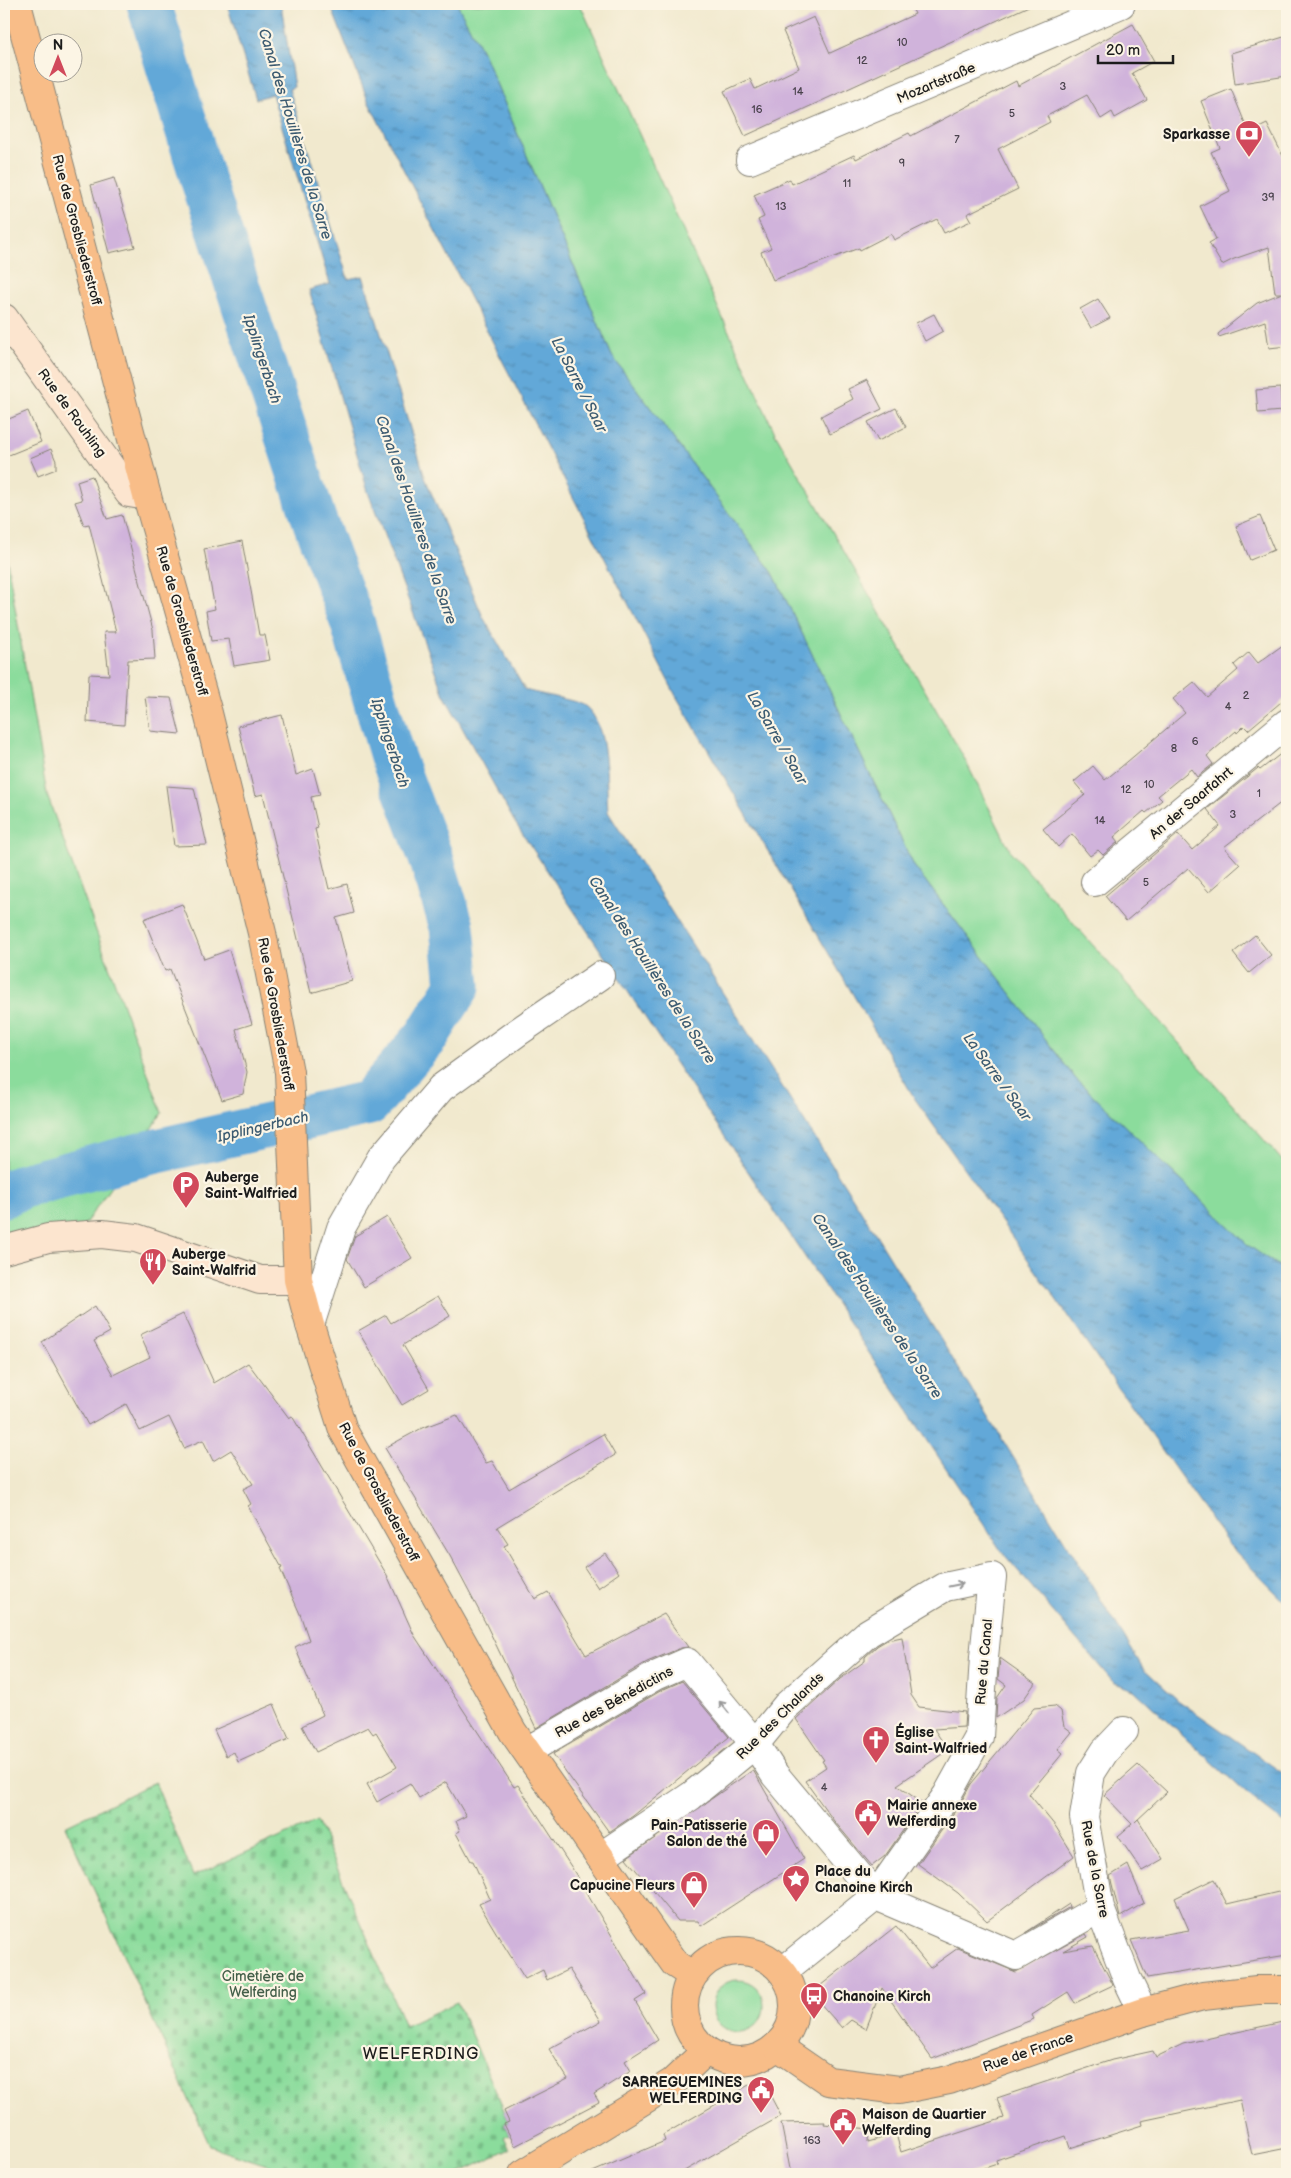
<svg xmlns="http://www.w3.org/2000/svg" width="1291" height="2178" font-family="'Balsamiq Sans',sans-serif">
<style>
.grass{fill:#8bdc9c;stroke:#547c5c}
.cemetery{fill:url(#cemetery-stones);stroke:#547c5c}
.water{fill:url(#water-ripples);stroke:#3f627a}
.lines{fill:none;stroke-linecap:round;stroke-linejoin:round}
.river{stroke:#62a8d8;stroke-width:45}
.building{fill:#d0b3db}
.street-casing{stroke:#868275;stroke-width:30}
.secondary-casing{stroke:#868275;stroke-width:30}
.primary-casing{stroke:#868275;stroke-width:30}
.street{stroke:#fff;stroke-width:28}
.secondary{stroke:#fce5cf;stroke-width:28}
.primary{stroke:#f8bd88;stroke-width:28}
.oneway{stroke:#999}
.labels{text-anchor:middle;dominant-baseline:central;stroke-width:4.5;stroke-linejoin:round;paint-order:stroke}
.number-label{font-size:11px;fill:#49424c}
.street-label{font-size:14px;fill:#1c1c1c;stroke:#fcf5e5}
.poi-label{font-size:14px;font-weight:bold;fill:#1c1c1c;stroke:#fcf5e5;text-anchor:start}
.park-label{font-size:14px;fill:#435f49;stroke:#fcf5e5}
.water-label{font-size:15px;font-style:italic;fill:#3c5b71;stroke:#fcf5e5}
.quarter-label{font-size:16px;letter-spacing:1px;fill:#1c1c1c;stroke:#fcf5e5}
</style>
<defs>
<pattern id="cemetery-stones" width="16" height="16" patternUnits="userSpaceOnUse" patternTransform="scale(1.25)"><rect width="16" height="16" fill="#8bdc9c"/><path d="M2 7V4a2 2 0 0 1 4 0v3zM10 15v-3a2 2 0 0 1 4 0v3z" fill="#77bc86"/></pattern>
<pattern id="water-ripples" width="26" height="14" patternUnits="userSpaceOnUse" patternTransform="scale(1.25)"><rect width="26" height="14" fill="#62a8d8"/><path d="M2 4q2-2 4 0t4 0M15 11q2-2 4 0t4 0" fill="none" stroke="#5088ae"/></pattern>
</defs>
<rect width="100%" height="100%" fill="#fcf5e5"/>
<filter id="ink" filterUnits="userSpaceOnUse"><feTurbulence type="fractalNoise" baseFrequency=".02" numOctaves="2"/><feDisplacementMap in="SourceGraphic" scale="10" xChannelSelector="R" yChannelSelector="G"/><feConvolveMatrix kernelMatrix="1 2 1 2 8 2 1 2 1" color-interpolation-filters="sRGB"/></filter>
<filter id="wash" filterUnits="userSpaceOnUse"><feTurbulence type="fractalNoise" baseFrequency=".0096" numOctaves="4" result="noise"/><feDisplacementMap in="SourceGraphic" scale="20" xChannelSelector="R" yChannelSelector="G"/><feGaussianBlur stdDeviation="1.12" result="paint"/><feColorMatrix in="noise" values="0 0 0 0 0 0 0 0 0 0 0 0 0 0 0 0 0 1.4 0 .05"/><feComposite in="paint" operator="in"/></filter>
<g filter="url(#wash)">
<rect width="100%" height="100%" fill="#f1e9ce"/>
<!-- grass -->
<g class="grass">
<path d="M457,4H580L775,433L963,756L1011,852L1287,1166V1272L1249,1246L1075,1078L914,866L773,573L612,356L484,55Z"/>
<path d="M4,543L47,795L162,1113L78,1234L4,1250Z"/>
<circle cx="738" cy="2006" r="26"/>
</g>
<!-- cemetery -->
<path class="cemetery" d="M155,1782L193,1876L317,1821L405,2026L457,2002L509,2122L504,2124L509,2134L504,2137L510,2149L457,2174H287L285,2171L210,2146L65,1826Z"/>
<!-- water -->
<g class="water">
<path d="M227,4H281L294,87L289,89L348,279L363,276L426,480L483,617L525,690C537,694 577,700 585,706C609,724 606,784 608,812L877,1236L1143,1668L1179,1701L1287,1776V1825L1246,1793L1134,1690L1114,1683L1002,1552L514,821L444,695L368,492L309,290L330,284L272,94L256,99Z"/>
<path d="M330,4H457L484,55L612,356L773,573L914,866L1075,1078L1249,1246L1287,1272V1604L1229,1545L915,1099L676,696L369,103Z"/>
</g>
<g class="lines">
<!-- river -->
<path class="river" d="M4,1195L26,1185L144,1154L369,1103L426,1037L458,986L452,927L432,861L392,756L352,621L315,522L203,181L149,4"/>
</g>
<g id="blocks">
<!-- building -->
<g class="building">
<path d="M910,4H1033L745,136L724,91L750,79L755,89L799,68L783,31L814,17L830,53L915,14Z"/>
<path d="M1133,24L1154,61L1132,73L1147,100L1115,118L1112,112L1101,119L1087,95L1047,116L1050,122L998,149L1018,189L967,214L971,221L944,233L937,219L894,240L891,234L860,250L859,248L773,280L761,252L771,248L758,220L764,217L754,195L790,179L792,184L854,155L856,159L909,133L911,136L1016,81L1018,86Z"/>
<path d="M1287,36V76L1235,84L1231,53Z"/>
<path d="M1231,89L1249,133L1267,124L1287,164V346L1269,348L1265,321L1219,337L1218,334L1257,303L1282,293H1275L1269,247L1234,259L1222,265L1209,243L1216,239L1200,206L1230,191L1211,152L1220,148L1201,101Z"/>
<path d="M114,178L135,247L109,253L91,185Z"/>
<path d="M1098,299L1110,318L1091,328L1080,309Z"/>
<path d="M934,314L943,331L925,341L916,323Z"/>
<path d="M867,380L882,409L830,434L821,416L853,399L848,389Z"/>
<path d="M1280,388L1282,411L1258,413L1256,390Z"/>
<path d="M896,408L906,427L878,441L868,422Z"/>
<path d="M28,411L41,442L4,457V421Z"/>
<path d="M51,449L56,461V469L38,476L30,458Z"/>
<path d="M92,476L107,519L122,515L153,630L155,659L128,660L124,725L87,722L89,674L109,675L104,632H116L89,524L84,525L75,502L82,500L77,481Z"/>
<path d="M1260,516L1274,550L1250,560L1236,526Z"/>
<path d="M242,541L259,635H265L270,660L234,666L229,639L211,641L206,611L215,609L204,549Z"/>
<path d="M1287,642V697L1248,730L1244,726L1237,733L1236,731L1207,756L1213,764L1197,777L1191,769L1158,796L1162,800L1146,813L1144,811L1114,837L1118,842L1103,855L1098,850L1090,856L1072,834L1058,847L1043,829L1085,795L1074,782L1093,766L1105,780L1121,767L1185,713L1173,699L1194,682L1207,697L1238,670L1234,665L1249,652L1258,663Z"/>
<path d="M145,697L171,698L180,734L150,731Z"/>
<path d="M282,715L296,775L313,769L320,795L311,797L318,828L315,829L329,889L347,884L354,913L336,918L352,981L311,993L263,794L255,796L238,726Z"/>
<path d="M1287,749V798L1224,847L1240,865L1209,892L1188,868L1126,921L1105,896L1178,834L1192,850L1220,826L1207,809L1258,768L1260,770Z"/>
<path d="M166,786L194,788L207,845L174,846Z"/>
<path d="M182,904L204,959L229,950L252,1024L236,1029L247,1072L243,1094L222,1100L170,969L165,971L144,919Z"/>
<path d="M1255,935L1271,955L1249,973L1233,953Z"/>
<path d="M387,1217L412,1258L364,1287L347,1259L355,1236Z"/>
<path d="M438,1296L450,1316L403,1345L429,1389L402,1405L358,1331L386,1315L391,1323Z"/>
<path d="M95,1306L110,1332L94,1341L113,1375L150,1357L140,1335L183,1314L214,1383L248,1363L289,1418L292,1416L387,1575L414,1635L514,1787L518,1785L572,1868L646,1994L635,2001L658,2040L625,2061L631,2071L594,2094L599,2102L515,2146L504,2124L509,2122L504,2111L568,2079L549,2049L601,2021L569,1969L547,1980L543,1970L525,1979L503,1944L479,1904L490,1899L473,1861H471L456,1833L460,1831L456,1821L466,1816L446,1782L419,1798L410,1783L377,1802L367,1784L397,1767L376,1732L373,1734L368,1727L316,1752L302,1726L323,1715L295,1647L309,1640L300,1614L280,1569L282,1568L248,1506L251,1504L243,1489L253,1484L231,1450L213,1461L203,1440L184,1448L169,1417L140,1431L126,1404L88,1425L42,1342Z"/>
<path d="M457,1415L486,1463L492,1461L509,1489L603,1434L615,1455L497,1527L508,1544L504,1546L535,1599L548,1592L586,1655L664,1614L688,1647L681,1648L647,1662L536,1728L485,1622L450,1556L385,1448L422,1428Z"/>
<path d="M605,1553L619,1573L598,1588L584,1567Z"/>
<path d="M902,1637L911,1695L919,1707L965,1712L964,1727L934,1729L948,1750L897,1785L922,1803L885,1856L872,1866L834,1821L805,1781L826,1767L822,1761L824,1760L796,1719L840,1679L865,1661V1657L877,1646L887,1640Z"/>
<path d="M1000,1658L1035,1683L1024,1699L996,1718L997,1698L1006,1685L998,1679Z"/>
<path d="M682,1681L729,1737L633,1816L609,1832L553,1754L662,1690Z"/>
<path d="M274,1704L289,1739L238,1762L234,1752L226,1756L214,1730Z"/>
<path d="M1055,1706L1061,1711L1064,1726L1072,1732L1058,1749L1063,1753L1029,1794L1056,1827L1074,1856L987,1921L958,1893L918,1864L960,1804L971,1784L1034,1708Z"/>
<path d="M1138,1765L1167,1792L1135,1822L1138,1819L1163,1859L1142,1871L1118,1836L1132,1824L1104,1795Z"/>
<path d="M753,1770L804,1859L701,1926L698,1921H678L626,1858Z"/>
<path d="M1128,1865L1144,1903L1120,1917L1110,1876Z"/>
<path d="M1214,1879L1227,1904L1287,1890V1955L1147,1978L1131,1940L1189,1930L1175,1898Z"/>
<path d="M1069,1904L1070,1907L1025,1933Z"/>
<path d="M896,1926L930,1968L958,1948L1016,1972L1086,1934L1088,1937L1063,1951L1093,1946L1113,1985L1075,2003L1068,1992L1032,2015L1034,2019L932,2059L882,1988L866,2029L851,2020L842,2028L811,1993Z"/>
<path d="M1287,2021V2148L1252,2155L1240,2100L1141,2121L1142,2125L1070,2148L1066,2136L996,2160L997,2164L966,2174H791L781,2123L825,2122L824,2124L869,2129L868,2142L896,2134L901,2152L1004,2118L997,2098L1112,2060L1153,2051L1156,2057L1183,2044Z"/>
<path d="M761,2078L781,2116L679,2174H588L665,2141L663,2135Z"/>
</g>
</g>
</g>
<g filter="url(#ink)">
<use href="#blocks" fill-opacity="0" stroke="#868275" stroke-width="1"/>
<g class="lines">
<defs>
<g id="street">
<path d="M750,160L1121,4"/>
<path d="M1095,882L1287,723"/>
<path d="M310,1325L341,1228L381,1158L441,1088L518,1032L600,976"/>
<path d="M1124,1731L1105,1751L1091,1773L1084,1817L1100,1908L1127,1979L1143,2012"/>
<path d="M527,1751L655,1676L687,1662L755,1744L775,1775L876,1896L1016,1956L1100,1908"/>
<path d="M600,1857L691,1796L755,1744L786,1706L868,1633L945,1587L992,1577L984,1657L979,1737L947,1795L876,1896L783,1971"/>
</g>
<g id="secondary">
<path d="M4,318L129,493L147,496"/>
<path d="M4,1250L48,1238L102,1234L136,1238L260,1280H298"/>
</g>
<g id="primary">
<path d="M17,4L147,496L208,713L262,933L289,1072L298,1280L310,1325L343,1430L513,1732L660,1943L675,1964L692,1975"/>
<circle cx="739" cy="2006" r="55"/>
<path d="M777,2046L828,2081L899,2090L949,2080L1143,2012L1203,1996L1257,1990H1287"/>
<path d="M523,2174L673,2082L706,2051"/>
</g>
</defs>
<!-- street casing -->
<use href="#street" class="street-casing"/>
<!-- secondary casing -->
<use href="#secondary" class="secondary-casing"/>
<!-- primary casing -->
<use href="#primary" class="primary-casing"/>
<!-- street -->
<use href="#street" class="street"/>
<!-- secondary -->
<use href="#secondary" class="secondary"/>
<!-- primary -->
<use href="#primary" class="primary"/>
</g>
<!-- one-way arrows -->
<defs><path id="oneway-shaft" d="M-6 0H5M1.5-3L5.5 0L1.5 3" fill="none" stroke-width="1.6" stroke-linecap="round" stroke-linejoin="round" transform="scale(1.25)"/></defs>
<g class="oneway">
<use href="#oneway-shaft" transform="translate(956 1585) rotate(-12)"/>
<use href="#oneway-shaft" transform="translate(724 1707) rotate(-129)"/>
</g>
</g>
<!-- icons -->
<defs>
<symbol id="bank-pin" viewBox="-11 -11 22 30"><path d="M0 17L-7.5 6A9.5 9.5 0 1 1 7.5 6Z" fill="#d1495b" stroke="#fcf5e5"/><path d="M-6-4H6V4H-6ZM0-2.3a2.3 2.3 0 1 0 0 4.6a2.3 2.3 0 1 0 0-4.6Z" fill="#fff"/></symbol>
<symbol id="parking-pin" viewBox="-11 -11 22 30"><path d="M0 17L-7.5 6A9.5 9.5 0 1 1 7.5 6Z" fill="#d1495b" stroke="#fcf5e5"/><path d="M-3.5-5.5H1a3.5 3.5 0 0 1 0 7H-1V5.5H-3.5ZM-1-3.4V-.6H.8a1.4 1.4 0 0 0 0-2.8Z" fill="#fff"/></symbol>
<symbol id="restaurant-pin" viewBox="-11 -11 22 30"><path d="M0 17L-7.5 6A9.5 9.5 0 1 1 7.5 6Z" fill="#d1495b" stroke="#fcf5e5"/><path d="M-5-6h1v4h1v-4h1v4h1v-4h1v5L-1.5 .5V6h-2V.5L-5-1ZM5-6V6H3V1.5H1.5Q1.5-4 5-6Z" fill="#fff"/></symbol>
<symbol id="church-pin" viewBox="-11 -11 22 30"><path d="M0 17L-7.5 6A9.5 9.5 0 1 1 7.5 6Z" fill="#d1495b" stroke="#fcf5e5"/><path d="M-1.2-6h2.4v3.5h3.3v2.4h-3.3V6h-2.4V-.1h-3.3v-2.4h3.3Z" fill="#fff"/></symbol>
<symbol id="civic-pin" viewBox="-11 -11 22 30"><path d="M0 17L-7.5 6A9.5 9.5 0 1 1 7.5 6Z" fill="#d1495b" stroke="#fcf5e5"/><path d="M-.6-6.5H3V-4.5H.6V-3L4-1V1h2V6H-6V1h2V-1L-.6-3ZM-1.2 2.5V6h2.4V2.5Z" fill="#fff"/></symbol>
<symbol id="shop-pin" viewBox="-11 -11 22 30"><path d="M0 17L-7.5 6A9.5 9.5 0 1 1 7.5 6Z" fill="#d1495b" stroke="#fcf5e5"/><path d="M-5-2.5h2.3a2.7 3.5 0 0 1 5.4 0H5L5.5 6h-11ZM-1.5-2.5h3a1.5 2.3 0 0 0-3 0Z" fill="#fff"/></symbol>
<symbol id="sight-pin" viewBox="-11 -11 22 30"><path d="M0 17L-7.5 6A9.5 9.5 0 1 1 7.5 6Z" fill="#d1495b" stroke="#fcf5e5"/><path d="M0-6L1.8-2.2L6-1.7L2.9 1.2L3.7 5.4L0 3.3L-3.7 5.4L-2.9 1.2L-6-1.7L-1.8-2.2Z" fill="#fff"/></symbol>
<symbol id="bus-pin" viewBox="-11 -11 22 30"><path d="M0 17L-7.5 6A9.5 9.5 0 1 1 7.5 6Z" fill="#d1495b" stroke="#fcf5e5"/><path d="M-5-6H5V4H4V6H2V4H-2V6H-4V4H-5ZM-3.5-4V0h7V-4ZM-3.5 1.2v1.5H-2V1.2ZM2 1.2v1.5H3.5V1.2Z" fill="#fff"/></symbol>
</defs>
<g fill-rule="evenodd">
<use href="#bank-pin" x="1233" y="118" width="32" height="43"/>
<use href="#parking-pin" x="170" y="1169" width="32" height="43"/>
<use href="#restaurant-pin" x="137" y="1246" width="32" height="43"/>
<use href="#church-pin" x="860" y="1724" width="32" height="43"/>
<use href="#civic-pin" x="852" y="1797" width="32" height="43"/>
<use href="#shop-pin" x="750" y="1817" width="32" height="43"/>
<use href="#sight-pin" x="780" y="1863" width="32" height="43"/>
<use href="#shop-pin" x="678" y="1869" width="32" height="43"/>
<use href="#bus-pin" x="798" y="1980" width="32" height="43"/>
<use href="#civic-pin" x="745" y="2074" width="32" height="43"/>
<use href="#civic-pin" x="827" y="2106" width="32" height="43"/>
</g>
<g class="labels">
<!-- number labels -->
<g class="number-label">
<text x="902" y="42">10</text>
<text x="862" y="60">12</text>
<text x="1063" y="86">3</text>
<text x="798" y="91">14</text>
<text x="757" y="109">16</text>
<text x="1012" y="113">5</text>
<text x="957" y="139">7</text>
<text x="902" y="163">9</text>
<text x="847" y="183">11</text>
<text x="1268" y="197">39</text>
<text x="781" y="206">13</text>
<text x="1246" y="695">2</text>
<text x="1228" y="706">4</text>
<text x="1195" y="741">6</text>
<text x="1174" y="748">8</text>
<text x="1149" y="784">10</text>
<text x="1126" y="789">12</text>
<text x="1259" y="793">1</text>
<text x="1233" y="814">3</text>
<text x="1100" y="820">14</text>
<text x="1146" y="882">5</text>
<text x="824" y="1787">4</text>
<text x="812" y="2140">163</text>
</g>
<!-- street labels -->
<g class="street-label">
<text transform="translate(936 83) rotate(-23)">Mozartstraße</text>
<text transform="translate(77 230) rotate(75)">Rue de Grosbliederstroff</text>
<text transform="translate(72 413) rotate(54)">Rue de Rouhling</text>
<text transform="translate(182 621) rotate(74)">Rue de Grosbliederstroff</text>
<text transform="translate(1191 803) rotate(-40)">An der Saarfahrt</text>
<text transform="translate(276 1014) rotate(80)">Rue de Grosbliederstroff</text>
<text transform="translate(379 1492) rotate(62)">Rue de Grosbliederstroff</text>
<text transform="translate(984 1662) rotate(-85)">Rue du Canal</text>
<text transform="translate(614 1702) rotate(-29)">Rue des Bénédictins</text>
<text transform="translate(780 1716) rotate(-45)">Rue des Chalands</text>
<text transform="translate(1095 1869) rotate(79)">Rue de la Sarre</text>
<text transform="translate(1028 2052) rotate(-19)">Rue de France</text>
</g>
<!-- poi labels -->
<g class="poi-label">
<text x="1230" y="134" text-anchor="end">Sparkasse</text>
<text x="205" y="1177">Auberge<tspan x="205" dy="16">Saint-Walfried</tspan></text>
<text x="172" y="1254">Auberge<tspan x="172" dy="16">Saint-Walfrid</tspan></text>
<text x="895" y="1732">Église<tspan x="895" dy="16">Saint-Walfried</tspan></text>
<text x="887" y="1805">Mairie annexe<tspan x="887" dy="16">Welferding</tspan></text>
<text x="747" y="1825" text-anchor="end">Pain-Patisserie<tspan x="747" dy="16">Salon de thé</tspan></text>
<text x="815" y="1871">Place du<tspan x="815" dy="16">Chanoine Kirch</tspan></text>
<text x="675" y="1885" text-anchor="end">Capucine Fleurs</text>
<text x="833" y="1996">Chanoine Kirch</text>
<text x="742" y="2082" text-anchor="end">SARREGUEMINES<tspan x="742" dy="16">WELFERDING</tspan></text>
<text x="862" y="2114">Maison de Quartier<tspan x="862" dy="16">Welferding</tspan></text>
</g>
<!-- park labels -->
<g class="park-label">
<text x="263" y="1976">Cimetière de<tspan x="263" dy="16">Welferding</tspan></text>
</g>
<!-- water labels -->
<g class="water-label">
<text transform="translate(295 134) rotate(73)">Canal des Houillères de la Sarre</text>
<text transform="translate(262 359) rotate(72)">Ipplingerbach</text>
<text transform="translate(579 385) rotate(63)">La Sarre / Saar</text>
<text transform="translate(416 520) rotate(71)">Canal des Houillères de la Sarre</text>
<text transform="translate(777 738) rotate(60)">La Sarre / Saar</text>
<text transform="translate(390 743) rotate(72)">Ipplingerbach</text>
<text transform="translate(652 970) rotate(57)">Canal des Houillères de la Sarre</text>
<text transform="translate(997 1077) rotate(54)">La Sarre / Saar</text>
<text transform="translate(263 1127) rotate(-13)">Ipplingerbach</text>
<text transform="translate(877 1306) rotate(56)">Canal des Houillères de la Sarre</text>
</g>
<!-- quarter labels -->
<g class="quarter-label">
<text x="421" y="2054">WELFERDING</text>
</g>
</g>
<!-- margin -->
<rect width="1291" height="2178" fill="none" stroke="#fcf5e5" stroke-width="20"/>
<!-- north arrow -->
<g transform="translate(58 58)"><circle r="24" fill="#fcf5e5" stroke="#a29e95"/>
<path d="M0-4L9 19L0 12L-9 19Z" fill="#d1495b"/>
<text y="-8" font-size="14" font-weight="bold" text-anchor="middle" fill="#1c1c1c">N</text>
</g>
<!-- scale -->
<path d="M1098 55v8h75v-8" fill="none" stroke="#1c1c1c" stroke-width="2.5"/>
<text x="1106" y="55" font-size="15" fill="#1c1c1c" stroke="#fcf5e5" stroke-width="4" paint-order="stroke">20 m</text>
</svg>
